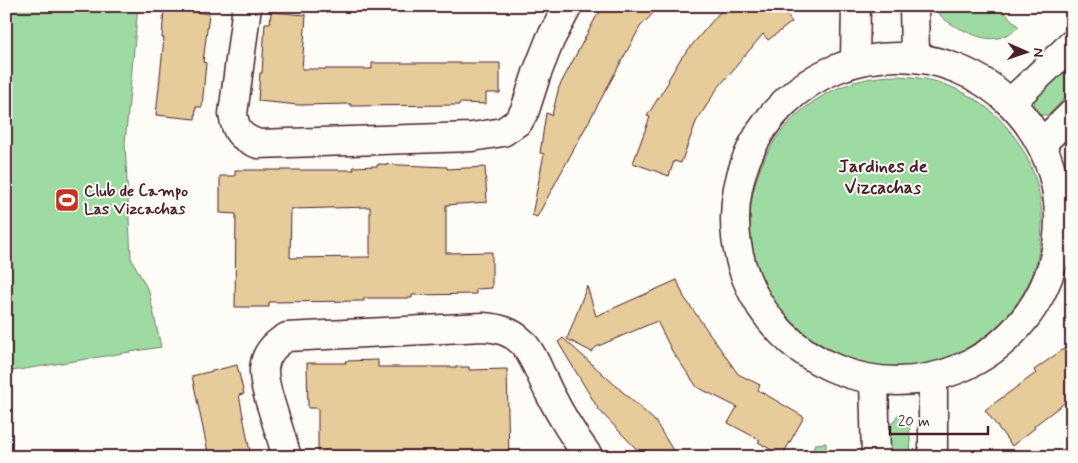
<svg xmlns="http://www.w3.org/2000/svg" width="1078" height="463" font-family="Mynerve,sans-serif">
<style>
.green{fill:#9edba2;stroke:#747d66}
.building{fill:#e7cc9b;stroke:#4a1f2b;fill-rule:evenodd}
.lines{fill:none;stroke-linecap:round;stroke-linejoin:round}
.minor-casing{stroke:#4a1f2b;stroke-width:31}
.minor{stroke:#fdfcf7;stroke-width:28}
.labels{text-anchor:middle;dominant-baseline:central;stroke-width:4;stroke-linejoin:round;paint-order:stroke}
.poi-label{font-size:16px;font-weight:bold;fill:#4a1f2b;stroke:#fdfcf7;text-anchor:start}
.neighbourhood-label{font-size:18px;font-weight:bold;fill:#4a1f2b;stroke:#fdfcf7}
</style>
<rect width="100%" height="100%" fill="#fdfcf7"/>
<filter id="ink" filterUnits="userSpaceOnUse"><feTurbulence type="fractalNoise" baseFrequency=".02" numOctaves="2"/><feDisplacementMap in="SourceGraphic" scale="10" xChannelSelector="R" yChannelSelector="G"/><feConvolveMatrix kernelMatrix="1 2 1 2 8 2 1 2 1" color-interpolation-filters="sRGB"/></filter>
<g filter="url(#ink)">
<!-- green -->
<g class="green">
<path d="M6,6H138L125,143L131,258L149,292L161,347L6,372Z"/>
<path d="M939,6H998L1019,27C998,43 986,41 963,30C954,26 947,22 940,15Z"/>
<path d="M1072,61V90L1049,115H1039L1035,110L1034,99Z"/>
<circle cx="896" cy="222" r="146"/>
<path d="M899,413L909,421L911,457H891L890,427Z"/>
<path d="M826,443V457H810L815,444Z"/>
</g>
<!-- building -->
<g class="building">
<path d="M606,6H660L640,27L537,217L532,215L544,154L540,153L546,113L552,115L559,87L596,17Z"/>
<path d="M725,6H787L784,11L792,22L768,40L763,34L717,89L696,122L681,163L674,161L669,176L633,163L650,117L647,116L669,81L668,80L681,58Z"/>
<path d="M164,8L209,14L203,62L206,63L202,107H196L195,119L156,115L164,38H162Z"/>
<path d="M271,12L306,15L302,69H372V63H500V93H486V104L459,103V105L351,106V104L299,105L258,101L260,73H262L265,23H270Z"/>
<path d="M378,164L447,167V169L485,167L487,202L446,205V253L492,252V288L476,289V294L412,295V298H364V301L269,302V307H235L236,214L220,213V176H235V170H354L353,167L378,166ZM370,207V257L290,258L291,209Z"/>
<path d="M677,280L684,297L738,374L760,385L758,390L804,417L782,456L758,442L760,440L728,423L737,407L697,387L672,351L657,321L596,347L592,352L567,339L587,286L596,316Z"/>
<path d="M563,338L655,421L677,457H644L599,410L558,342Z"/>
<path d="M1072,343V397L1034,426L1035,428L1012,446L985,410L1036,373L1034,370Z"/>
<path d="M378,360V367H469V370L507,369L509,457H318V408H308L307,363H346L345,361Z"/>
<path d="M237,365L244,394L239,395L251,457H209L192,376Z"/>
</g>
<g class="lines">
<defs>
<g id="minor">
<path d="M247,6L233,114C236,133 241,137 258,144L472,137L503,132L519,121L525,110L537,73L550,40L568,6"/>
<path d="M914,6L915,56"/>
<circle cx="897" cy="219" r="162"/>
<path d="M855,58L856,6"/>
<path d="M1011,102L1072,44"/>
<path d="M1042,143L1072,114"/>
<path d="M933,379V457"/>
<path d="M874,381L876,457"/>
<path d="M287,457C282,440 277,424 272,408C263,379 255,355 287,337L483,327C498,328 511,331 522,342C535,356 541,377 550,394C561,416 574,437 589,457"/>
</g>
</defs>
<!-- minor casing -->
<use href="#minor" class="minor-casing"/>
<!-- minor -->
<use href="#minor" class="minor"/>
</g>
</g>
<!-- icons -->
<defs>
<symbol id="stadium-square" viewBox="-11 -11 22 22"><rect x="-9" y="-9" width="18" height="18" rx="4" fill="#c8321e" stroke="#fdfcf7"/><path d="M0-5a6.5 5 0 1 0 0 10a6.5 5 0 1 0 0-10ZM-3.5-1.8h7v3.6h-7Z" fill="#fff"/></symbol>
</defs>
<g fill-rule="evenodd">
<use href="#stadium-square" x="53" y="186" width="28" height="28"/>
</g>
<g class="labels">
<!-- poi labels -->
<g class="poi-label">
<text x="84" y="191">Club de Campo<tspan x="84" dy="18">Las Vizcachas</tspan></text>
</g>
<!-- neighbourhood labels -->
<g class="neighbourhood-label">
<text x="883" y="167">Jardines de<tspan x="883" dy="21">Vizcachas</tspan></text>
</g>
</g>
<!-- margin -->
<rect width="1078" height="463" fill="none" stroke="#fdfcf7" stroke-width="25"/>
<rect x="12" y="12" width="1053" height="438" fill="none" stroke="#4a1f2b" stroke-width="2" filter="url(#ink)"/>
<!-- north arrow -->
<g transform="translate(1026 52) rotate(92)" stroke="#fdfcf7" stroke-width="4" paint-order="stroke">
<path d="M0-4L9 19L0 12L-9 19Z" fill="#4a1f2b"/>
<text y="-8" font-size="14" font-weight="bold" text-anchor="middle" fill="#4a1f2b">N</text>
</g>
<!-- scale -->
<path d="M890 426v8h98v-8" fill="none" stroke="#4a1f2b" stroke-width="2.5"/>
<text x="898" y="426" font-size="15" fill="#4a1f2b" stroke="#fdfcf7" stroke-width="4" paint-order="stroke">20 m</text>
</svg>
